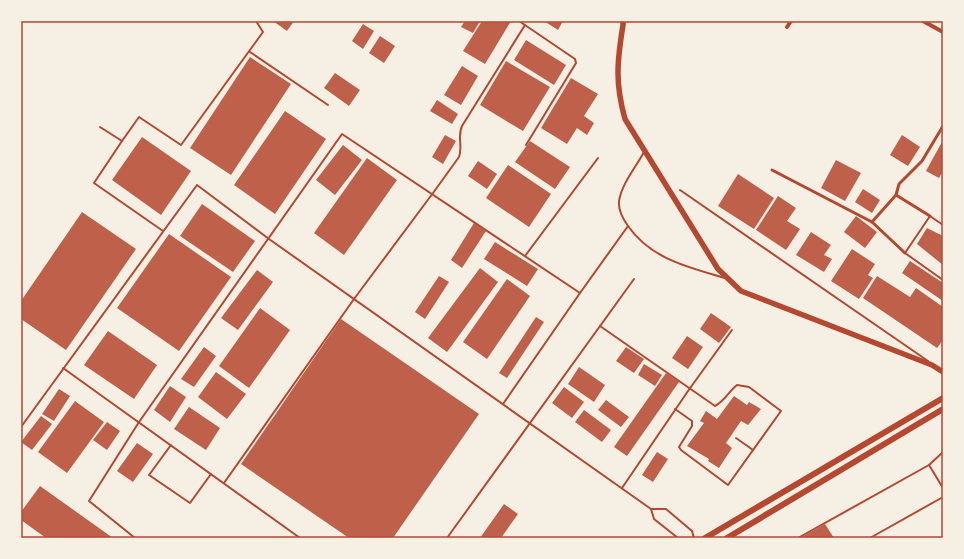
<svg xmlns="http://www.w3.org/2000/svg" width="964" height="559" font-family="Quicksand,sans-serif">
<style>
.building{fill:#bf614a}
.lines{fill:none;stroke-linecap:round;stroke-linejoin:round}
.service{stroke:#b5482f;stroke-width:2}
.pedestrian{stroke:#b5482f;stroke-width:3}
.minor{stroke:#b5482f;stroke-width:4}
.secondary{stroke:#b5482f;stroke-width:5.5}
.primary{stroke:#b5482f;stroke-width:6}
.neatline{fill:none;stroke:#b5482f;stroke-width:1.5}
</style>
<rect width="100%" height="100%" fill="#f6efe4"/>
<!-- building -->
<g class="building">
<path d="M273,21H294L287,31Z"/>
<path d="M465,21H480L473,33L461,27Z"/>
<path d="M482,21H511L485,64L463,51Z"/>
<path d="M544,21H563L558,30Z"/>
<path d="M363,24L374,31L363,49L352,41Z"/>
<path d="M380,36L395,46L384,63L369,53Z"/>
<path d="M526,40L566,65L554,85L514,60Z"/>
<path d="M250,57L291,84L231,175L190,148Z"/>
<path d="M506,61L550,87L523,131L480,105Z"/>
<path d="M462,66L478,76L461,105L444,95Z"/>
<path d="M335,73L360,90L349,106L324,88Z"/>
<path d="M571,78L598,94L584,116L594,123L587,135L577,128L567,144L541,128Z"/>
<path d="M437,100L458,114L452,124L430,111Z"/>
<path d="M285,111L326,139L275,214L234,185Z"/>
<path d="M445,135L456,141L443,164L432,157Z"/>
<path d="M902,135L920,147L908,166L890,155Z"/>
<path d="M142,137L191,171L161,215L112,180Z"/>
<path d="M943,140V171L939,178L926,171Z"/>
<path d="M530,141L570,167L555,189L515,162Z"/>
<path d="M343,145L362,160L335,195L316,180Z"/>
<path d="M367,158L397,180L344,255L314,233Z"/>
<path d="M836,160L861,173L845,201L821,188Z"/>
<path d="M478,161L497,174L487,189L468,176Z"/>
<path d="M508,165L551,194L529,227L486,198Z"/>
<path d="M738,174L774,198L754,229L718,206Z"/>
<path d="M863,189L880,200L872,213L855,202Z"/>
<path d="M778,196L796,208L787,221L800,229L786,250L756,230Z"/>
<path d="M202,204L255,241L233,272L180,236Z"/>
<path d="M82,212L136,249L66,350L21,319V301Z"/>
<path d="M856,216L877,232L865,248L844,232Z"/>
<path d="M474,223L486,231L462,268L451,260Z"/>
<path d="M927,228L943,236V265L917,244Z"/>
<path d="M811,232L831,245L824,255L832,259L824,272L796,255Z"/>
<path d="M169,234L231,277L179,351L117,308Z"/>
<path d="M495,242L538,269L527,286L484,259Z"/>
<path d="M852,249L875,264L868,275L873,278L859,299L831,281Z"/>
<path d="M910,261L943,283V301L902,273Z"/>
<path d="M480,268L498,282L447,352L428,338Z"/>
<path d="M257,270L273,282L238,330L221,318Z"/>
<path d="M439,276L449,282L425,319L415,312Z"/>
<path d="M877,276L910,297L916,288L943,307V340L937,348L863,298Z"/>
<path d="M507,279L530,296L487,359L463,342Z"/>
<path d="M260,308L290,330L249,388L219,366Z"/>
<path d="M711,313L731,327L719,343L700,329Z"/>
<path d="M536,317L544,322L507,378L499,373Z"/>
<path d="M341,319L479,414L393,538H349L241,464Z"/>
<path d="M108,331L157,365L134,399L84,365Z"/>
<path d="M687,336L703,347L688,369L672,358Z"/>
<path d="M204,347L216,356L194,387L181,379Z"/>
<path d="M626,347L644,359L634,373L616,361Z"/>
<path d="M644,364L662,375L655,386L638,375Z"/>
<path d="M579,367L605,385L594,402L568,384Z"/>
<path d="M216,372L246,394L227,419L198,397Z"/>
<path d="M666,373L679,382L627,456L614,447Z"/>
<path d="M170,386L186,397L170,422L154,410Z"/>
<path d="M564,387L584,402L572,418L552,403Z"/>
<path d="M59,389L70,396L54,421L42,414Z"/>
<path d="M734,396L747,405L749,402L761,409L748,425L741,421L726,443L732,448L719,468L708,461L709,459L687,446L704,423L700,421L706,411L717,419Z"/>
<path d="M606,400L629,417L621,427L598,410Z"/>
<path d="M75,401L104,422L67,473L38,452Z"/>
<path d="M189,407L220,428L206,450L174,429Z"/>
<path d="M584,410L611,430L602,442L575,422Z"/>
<path d="M41,416L52,424L32,450L21,442Z"/>
<path d="M107,422L120,431L107,450L93,440Z"/>
<path d="M137,443L153,454L133,482L117,471Z"/>
<path d="M657,452L668,459L653,482L642,475Z"/>
<path d="M40,486L113,538H46L21,520V512Z"/>
<path d="M504,504L518,514L501,538H480Z"/>
<path d="M825,524L834,538H800Z"/>
</g>
<g class="lines">
<!-- service -->
<g class="service">
<path d="M519,21L575,59L576,63L526,145"/>
<path d="M250,52L328,105"/>
<path d="M100,127L122,141L94,183L163,231"/>
<path d="M122,141L139,117L181,145L263,32L256,21"/>
<path d="M644,152C636,167 622,183 619,201C618,210 623,219 628,226C651,259 688,267 725,278"/>
<path d="M680,190L928,361"/>
<path d="M943,225L930,216L905,253L943,280"/>
<path d="M525,256L598,158"/>
<path d="M580,293L628,226"/>
<path d="M600,326L715,406C725,401 729,391 737,385L749,387L781,411L728,485L681,450L679,447L692,426V421L675,409"/>
<path d="M63,368L300,538"/>
<path d="M21,427L197,185L269,239L651,509H666L692,531L694,538"/>
<path d="M736,438L753,450"/>
<path d="M171,445L149,475L190,503L211,474"/>
<path d="M943,452L929,465L943,488"/>
<path d="M224,483L354,299L433,193L459,157C463,146 457,137 462,126L525,25"/>
<path d="M622,488L688,391L732,330"/>
<path d="M651,509L654,519L678,538"/>
<path d="M135,538L89,501L139,422L342,134L580,293L503,404"/>
<path d="M447,538L634,279"/>
<path d="M798,538L929,465"/>
<path d="M870,538L943,497"/>
</g>
<!-- pedestrian -->
<g class="pedestrian">
<path d="M772,170L872,222"/>
<path d="M896,195L930,216"/>
<path d="M905,253L872,222L896,195L899,184L922,161L943,126"/>
</g>
<!-- minor -->
<g class="minor">
<path d="M923,21L943,32"/>
<path d="M787,27L791,21"/>
</g>
<!-- secondary -->
<path class="secondary" d="M623,21V25C617,62 615,83 625,119L718,269L741,291L932,365L943,372"/>
<!-- primary -->
<g class="primary">
<path d="M705,538L943,398"/>
<path d="M727,538L943,409"/>
</g>
</g>
<!-- border -->
<rect width="964" height="559" fill="none" stroke="#f6efe4" stroke-width="44"/>
<rect x="22" y="22" width="920" height="515" class="neatline"/>
</svg>
